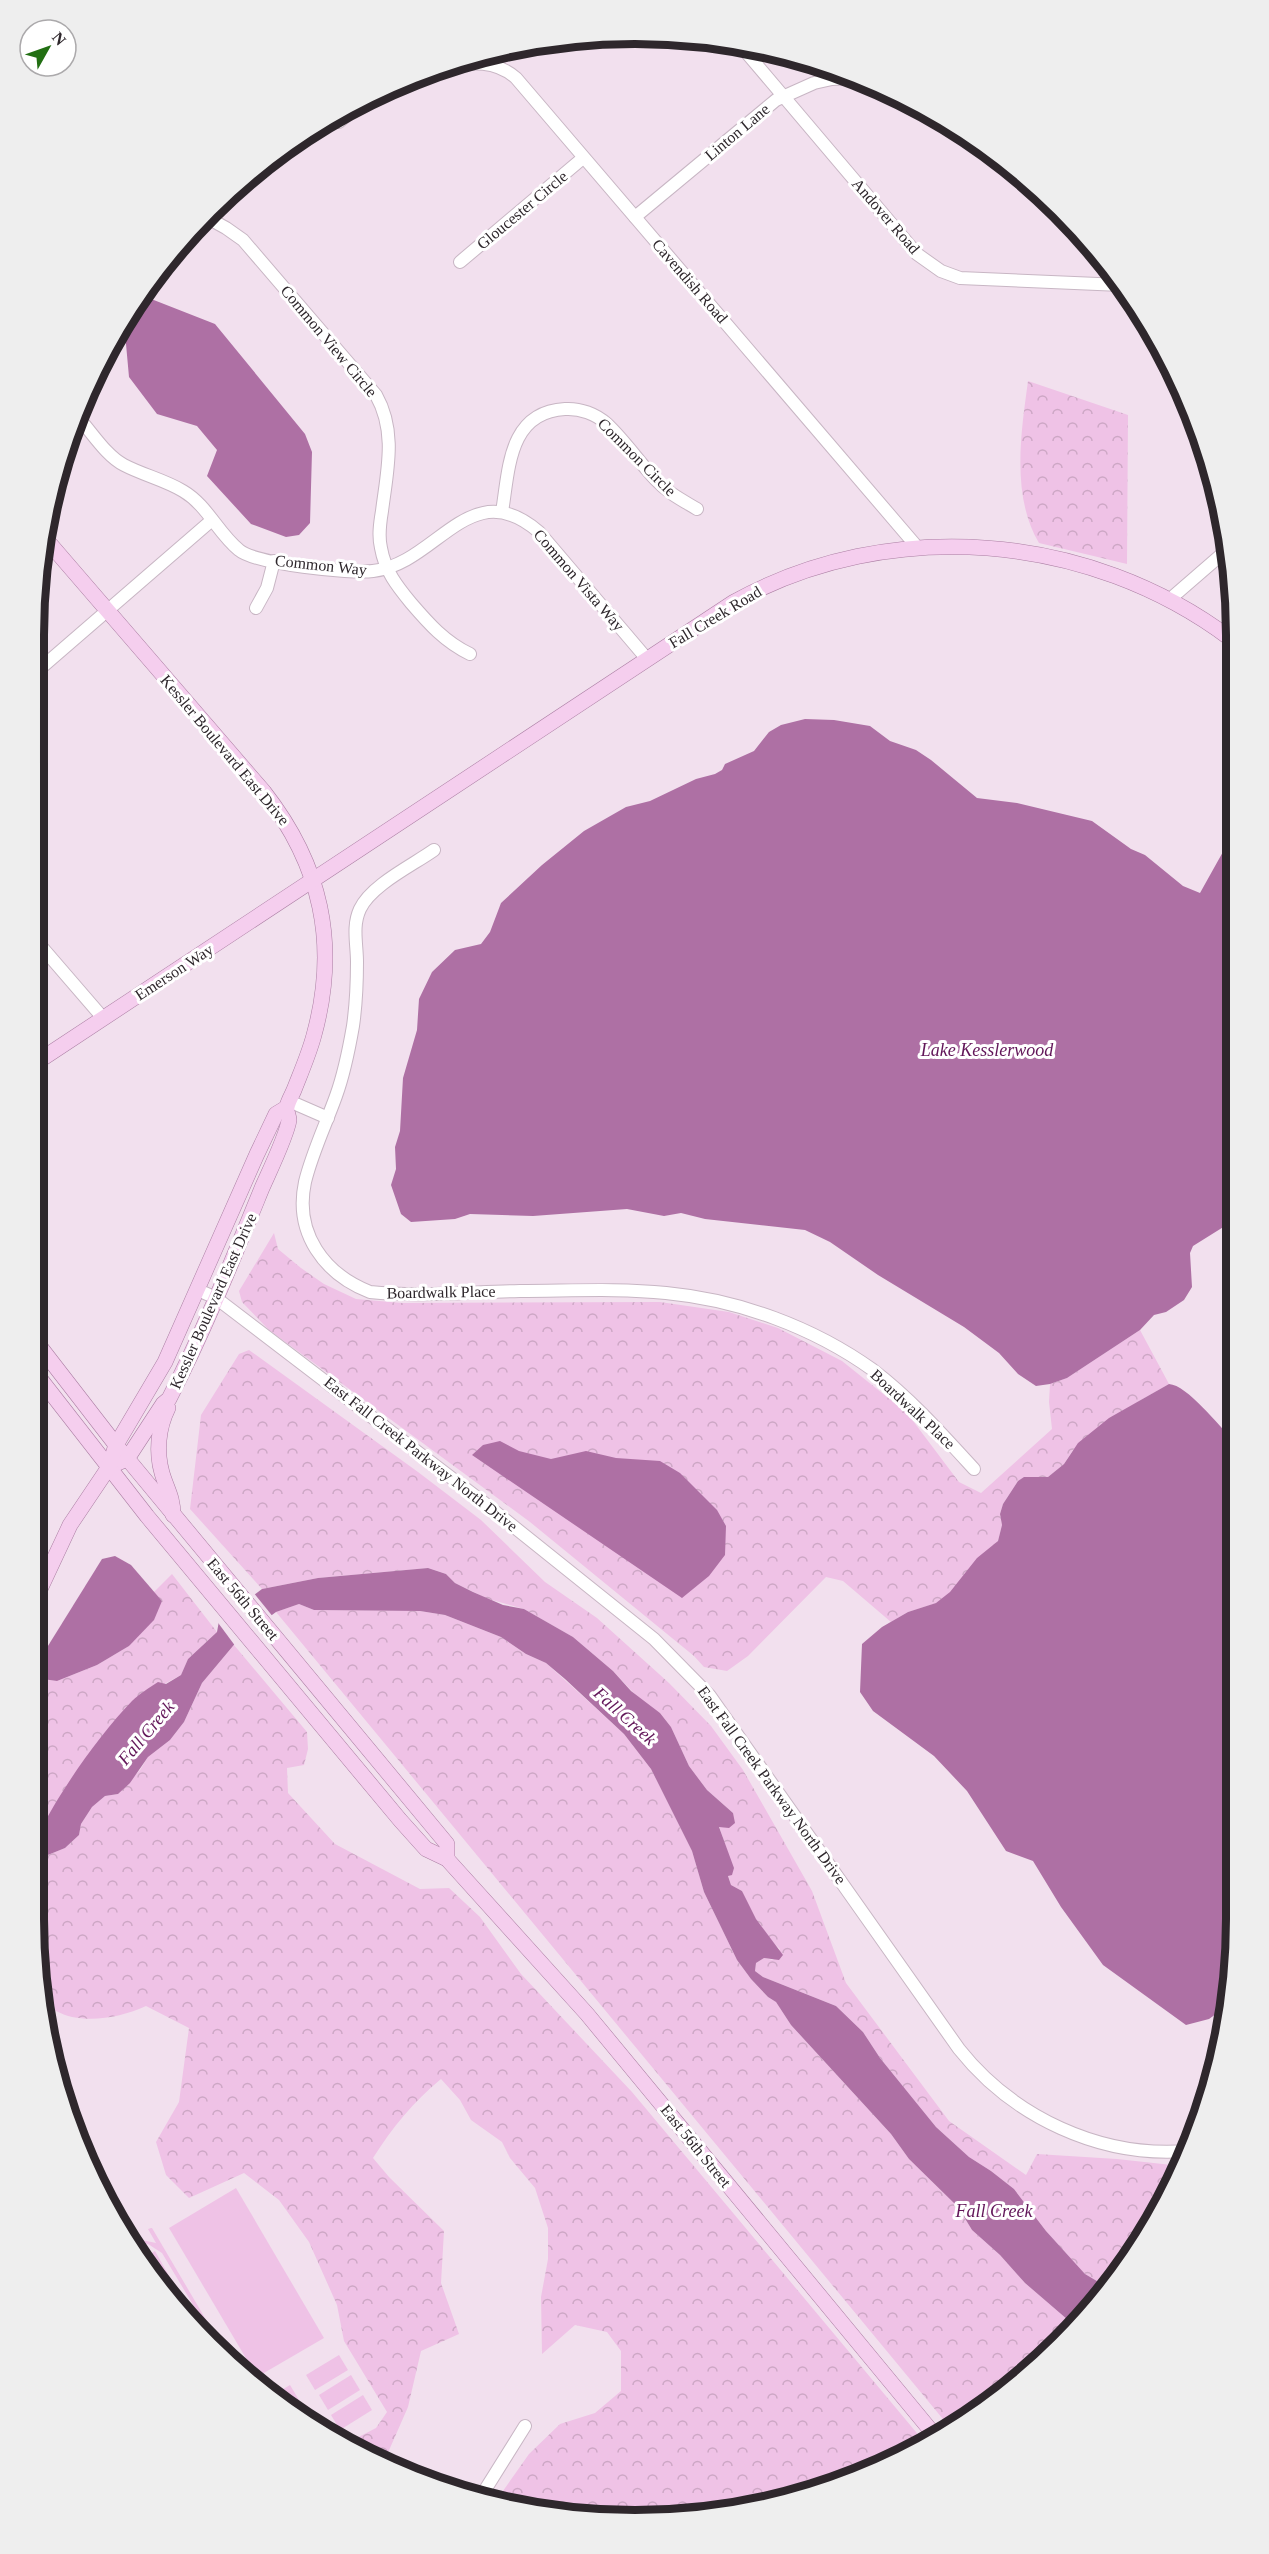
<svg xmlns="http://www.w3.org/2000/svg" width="1269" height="2554" font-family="'Times New Roman',serif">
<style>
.grass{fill:#efc2e6}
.forest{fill:url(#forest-crowns)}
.water{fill:#ae70a4}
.pier{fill:#f2e0ee}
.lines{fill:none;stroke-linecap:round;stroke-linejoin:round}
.minor-casing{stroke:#c8b6c4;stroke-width:14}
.major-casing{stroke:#ab7ea3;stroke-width:16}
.minor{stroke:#fff;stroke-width:12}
.major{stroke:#f5ceee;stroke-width:15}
.labels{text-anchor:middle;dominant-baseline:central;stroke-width:6;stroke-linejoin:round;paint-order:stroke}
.street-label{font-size:16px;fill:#2e272c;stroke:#fff}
.water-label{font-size:18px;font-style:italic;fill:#621659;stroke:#fff}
.rim{fill:none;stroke:#2e272c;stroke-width:8}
</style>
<defs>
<pattern id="forest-crowns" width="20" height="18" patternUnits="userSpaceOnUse" patternTransform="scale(1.5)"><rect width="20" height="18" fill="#efc2e6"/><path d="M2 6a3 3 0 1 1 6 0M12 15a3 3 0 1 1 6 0" fill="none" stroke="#cda7c5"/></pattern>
</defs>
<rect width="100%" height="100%" fill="#f2e0ee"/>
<!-- grass -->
<g class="grass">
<path d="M236,2188L324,2338L257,2377L169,2228Z"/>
<path d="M151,2228H152L235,2369L224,2357L208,2329L207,2339L204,2335L198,2313L162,2253L148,2244L131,2247L129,2244L142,2240L156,2243L148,2229Z"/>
<path d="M155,2251L198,2327V2329L158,2286L140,2260Z"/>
<path d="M339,2355L348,2370L315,2390L306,2375Z"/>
<path d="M351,2375L360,2390L328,2410L319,2395Z"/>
<path d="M290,2385L299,2400L285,2408L270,2397Z"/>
<path d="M363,2395L372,2410L340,2430L331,2415Z"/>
<path d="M301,2405L310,2419L306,2422L290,2412Z"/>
</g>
<!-- forest -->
<g class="forest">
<path d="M1028,381L1128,415L1127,564L1039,543C1011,496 1021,433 1028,381Z"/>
<path d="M274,1233L278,1249L301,1268L324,1284L356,1299L402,1303L660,1302L729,1312L778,1328L842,1361L907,1413L959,1482L981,1493L1052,1429L1049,1402L1050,1384L1067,1378L1140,1330L1169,1384L1141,1400L1073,1450L1064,1464L1048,1477L1024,1478L1018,1481L1003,1504L1000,1514L1002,1525L998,1541L950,1593L937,1603L908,1612L891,1622L843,1581L826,1577L748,1656L727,1671L704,1667L694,1656L530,1522L269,1330L242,1302L239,1291Z"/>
<path d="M249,1350L418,1472L481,1520L545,1582L597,1618L669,1683L711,1726L743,1770L812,1891L846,1983L949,2121L1026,2175L1037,2154L1117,2159L1181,2166C1165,2210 1137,2251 1107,2287L1085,2274L1046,2231L1014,2189L991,2171L969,2157L936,2127L880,2058L863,2032L836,2006L763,1977L755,1971L756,1963L764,1958L773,1960L780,1949C765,1936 749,1911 742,1891L731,1885L728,1875V1853L719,1826L733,1813L707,1790L689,1766L671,1727L660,1713L643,1703L613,1671L573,1637L524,1609L488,1599L455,1583L446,1574L428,1568L318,1578L262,1589L190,1509L201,1415L239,1354Z"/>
<path d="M172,1574L217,1632L188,1659L181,1675L133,1701L93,1749L59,1798L39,1833L33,1834V1678L57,1681L97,1665L129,1646L162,1601L154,1592Z"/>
<path d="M299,1604L314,1610L420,1611L445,1615L501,1637L526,1654L546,1663L587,1700L624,1734L651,1769L692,1851L704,1892L737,1960L751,1979L768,1997L776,2002L791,2025L891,2134L909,2159L958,2207L972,2230L1000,2255L1025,2283L1075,2326L1060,2345L969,2419L952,2430L276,1612Z"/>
<path d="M234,1645L307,1732L308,1749L304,1765L287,1768L288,1793L335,1844L420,1889L449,1888L480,1917L521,1974L632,2092L926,2444C870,2477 775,2510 711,2516C689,2518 665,2517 643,2518C595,2520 545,2518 499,2504L498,2498L529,2454L560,2424L595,2413L621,2391V2351L607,2332L575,2325L542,2354L541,2297L548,2259V2228L535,2188L510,2158L502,2142L471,2120L460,2100L441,2079C414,2101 392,2128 373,2158L389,2177L444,2231L441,2283L459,2334L421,2351L408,2407L383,2464L345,2444L376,2428L387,2412L344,2341L337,2305L309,2242L279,2200L244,2173L189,2198L166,2175L156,2142L179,2102L189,2028L146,2006C124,2016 97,2022 72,2017C62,2015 51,2008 41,2004L33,1920V1861L65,1848L79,1835L81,1824L92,1807L105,1796L118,1794L140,1770L148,1757L170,1740L184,1722L202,1683Z"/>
</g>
<!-- water -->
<g class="water">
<path d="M141,295L215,324L305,434L312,452L310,523L299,535L286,537L251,524L207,476L217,450L197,426L157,414L129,377L126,344L118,331Z"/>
<path d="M805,719L834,720L870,726L890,741L916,750L931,760L977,798L1017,803L1092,821L1131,849L1145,855L1183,886L1200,893L1224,850L1232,843L1233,1221L1193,1246L1190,1253L1192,1287L1184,1300L1166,1312L1154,1315L1140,1330L1067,1378L1050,1384L1036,1386L1018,1374L999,1353L964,1327L878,1275L830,1242L805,1230L705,1219L681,1213L664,1216L627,1209L533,1216L470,1214L455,1219L411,1222L401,1214L391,1185L396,1169L395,1147L400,1131L403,1078L417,1030L419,999L432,972L455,950L481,944L490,932L501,903L542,865L584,831L626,807L650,801L696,779L715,774L722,770L725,764L754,751L769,732L781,725Z"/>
<path d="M1169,1384C1187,1385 1219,1426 1233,1440L1235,1958L1227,2006L1209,2019L1186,2025L1103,1965L1061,1907L1033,1861L1006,1851L967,1791L934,1756L873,1711L860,1692L862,1644L882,1627L908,1612L936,1603L950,1592L977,1558L998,1541L1002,1525L1000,1514L1003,1504L1018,1481L1024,1477H1048L1064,1464L1078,1443L1109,1418Z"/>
<path d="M500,1441L519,1451L551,1459L586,1451L616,1458L660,1461L680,1473L717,1510L726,1526L725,1555L709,1576L682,1598L472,1455L483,1445Z"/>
<path d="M115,1556L131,1565L162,1601L154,1620L129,1646L97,1665L57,1681L35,1678L33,1670L102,1559Z"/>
<path d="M428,1568L446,1574L455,1583L473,1592L503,1605L524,1609L573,1637L613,1671L631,1691L660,1713L671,1727L689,1766L707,1790L733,1813L735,1823L729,1828L719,1827L734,1868L732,1875L728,1876L731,1885L742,1891L756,1919L783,1955L779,1960L764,1958L756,1963L755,1971L763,1977L836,2006L863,2032L880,2058L936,2127L969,2157L991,2171L1014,2189L1046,2231L1085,2274L1107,2287L1075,2326L1025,2283L1000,2255L972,2230L958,2207L909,2159L891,2134L791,2025L776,2002L768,1997L751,1979L737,1960L704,1892L692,1851L651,1769L624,1734L565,1679L546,1663L526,1654L501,1637L445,1615L420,1611L314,1610L299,1604L276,1612L238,1640L202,1683L184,1722L170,1740L148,1757L130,1783L118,1794L105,1796L92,1807L81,1824L79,1835L65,1848L33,1861V1834L39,1833C60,1791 99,1735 132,1701C139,1694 149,1688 158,1682L166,1684L181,1675L188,1659L217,1632L219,1621L262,1589L318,1578Z"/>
</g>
<!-- pier -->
<path class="pier" d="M253,1592L274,1618L236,1647L216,1620Z"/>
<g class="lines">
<defs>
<g id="minor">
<path d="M740,45L917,254L941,271L960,278L1121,285"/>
<path d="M436,67C465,64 492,57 516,78L918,548"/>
<path d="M339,122L365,100"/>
<path d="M206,217L226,228L243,240L376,395C397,432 387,471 382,511C380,523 378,536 381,548C385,571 397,586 411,603C429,624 445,642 470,654"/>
<path d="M635,217L776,100L814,83L832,79L855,78"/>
<path d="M460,262L583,158"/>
<path d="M77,416C91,431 106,456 124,465C143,475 165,480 183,491C207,505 218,533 239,550C255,564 350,574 373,571C437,564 470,472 539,532L647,659"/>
<path d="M502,512C509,470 508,412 565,409C580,408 596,414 607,424C625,441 639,462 656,480C668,493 682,500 697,509"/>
<path d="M1169,600L1229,548"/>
<path d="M256,608L267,588L274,561"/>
<path d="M34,674L212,520"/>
<path d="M434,850C413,865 371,885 360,909C352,926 357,944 357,962C357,983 356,1005 353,1026C349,1049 344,1074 336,1096C326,1124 312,1153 305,1182C294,1233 324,1274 370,1292C419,1297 470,1292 520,1291C568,1291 618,1288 666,1293C739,1300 813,1327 873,1370C910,1398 942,1434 974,1469"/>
<path d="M34,938L103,1018"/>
<path d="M289,1101L328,1118"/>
<path d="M198,1290L216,1298L483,1502L654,1639L710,1696L959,2049C1013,2117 1100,2158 1187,2151"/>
<path d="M480,2498L525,2426"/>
</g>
<g id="major">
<path d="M44,537L264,792C321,865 339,944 314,1035C309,1054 301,1072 294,1090C292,1095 288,1101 287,1107C286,1111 289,1116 289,1120C287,1135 269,1172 262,1188C233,1259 204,1331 169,1399L163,1404L127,1459L109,1467"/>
<path d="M34,1064L734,602C890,516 1089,532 1231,639"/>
<path d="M34,1339L116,1445L447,1844V1859"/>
<path d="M34,1371L147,1516L400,1820L426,1849L447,1859L587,2014L937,2438"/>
<path d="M168,1408C158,1428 156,1452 162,1473C167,1490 173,1497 173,1515"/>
<path d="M33,1604L70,1525L109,1467L116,1445L165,1362L257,1154L276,1114L286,1108"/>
</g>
</defs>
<!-- minor casing -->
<use href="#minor" class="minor-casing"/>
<!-- major casing -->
<use href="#major" class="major-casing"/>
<!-- minor -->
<use href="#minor" class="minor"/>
<!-- major -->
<use href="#major" class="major"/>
</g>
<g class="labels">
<!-- street labels -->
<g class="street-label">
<text transform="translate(737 132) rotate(-40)">Linton Lane</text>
<text transform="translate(522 210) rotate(-40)">Gloucester Circle</text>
<text transform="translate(886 216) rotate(49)">Andover Road</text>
<text transform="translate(690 281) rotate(49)">Cavendish Road</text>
<text transform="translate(329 341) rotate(50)">Common View Circle</text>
<text transform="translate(637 457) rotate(45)">Common Circle</text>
<text transform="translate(321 565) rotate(6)">Common Way</text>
<text transform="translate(579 580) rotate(49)">Common Vista Way</text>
<text transform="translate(715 617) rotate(-31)">Fall Creek Road</text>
<text transform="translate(225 750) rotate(50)">Kessler Boulevard East Drive</text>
<text transform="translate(174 972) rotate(-33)">Emerson Way</text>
<text transform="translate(441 1292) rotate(-1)">Boardwalk Place</text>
<text transform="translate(213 1301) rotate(-66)">Kessler Boulevard East Drive</text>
<text transform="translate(913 1409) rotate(43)">Boardwalk Place</text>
<text transform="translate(421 1454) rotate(38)">East Fall Creek Parkway North Drive</text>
<text transform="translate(243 1599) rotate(50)">East 56th Street</text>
<text transform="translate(772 1785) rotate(54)">East Fall Creek Parkway North Drive</text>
<text transform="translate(696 2146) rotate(51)">East 56th Street</text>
</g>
<!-- water labels -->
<g class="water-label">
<text x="987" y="1050">Lake Kesslerwood</text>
<text transform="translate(625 1716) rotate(42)">Fall Creek</text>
<text transform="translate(146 1733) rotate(-50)">Fall Creek</text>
<text x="994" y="2211">Fall Creek</text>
</g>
</g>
<!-- crop -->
<path d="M0 0H1269V2554H0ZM635 44H635A591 591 0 0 1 1226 635V1919A591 591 0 0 1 635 2510H635A591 591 0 0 1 44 1919V635A591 591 0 0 1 635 44Z" fill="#eee" fill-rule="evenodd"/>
<path class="rim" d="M635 44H635A591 591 0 0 1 1226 635V1919A591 591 0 0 1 635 2510H635A591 591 0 0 1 44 1919V635A591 591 0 0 1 635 44Z"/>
<!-- north arrow -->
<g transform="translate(48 48) rotate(50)"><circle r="28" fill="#ffffff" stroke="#aba9ab" stroke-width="1.5"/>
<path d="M0-4.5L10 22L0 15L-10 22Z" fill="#226f13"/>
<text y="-9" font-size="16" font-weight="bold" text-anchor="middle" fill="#2e272c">N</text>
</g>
</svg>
